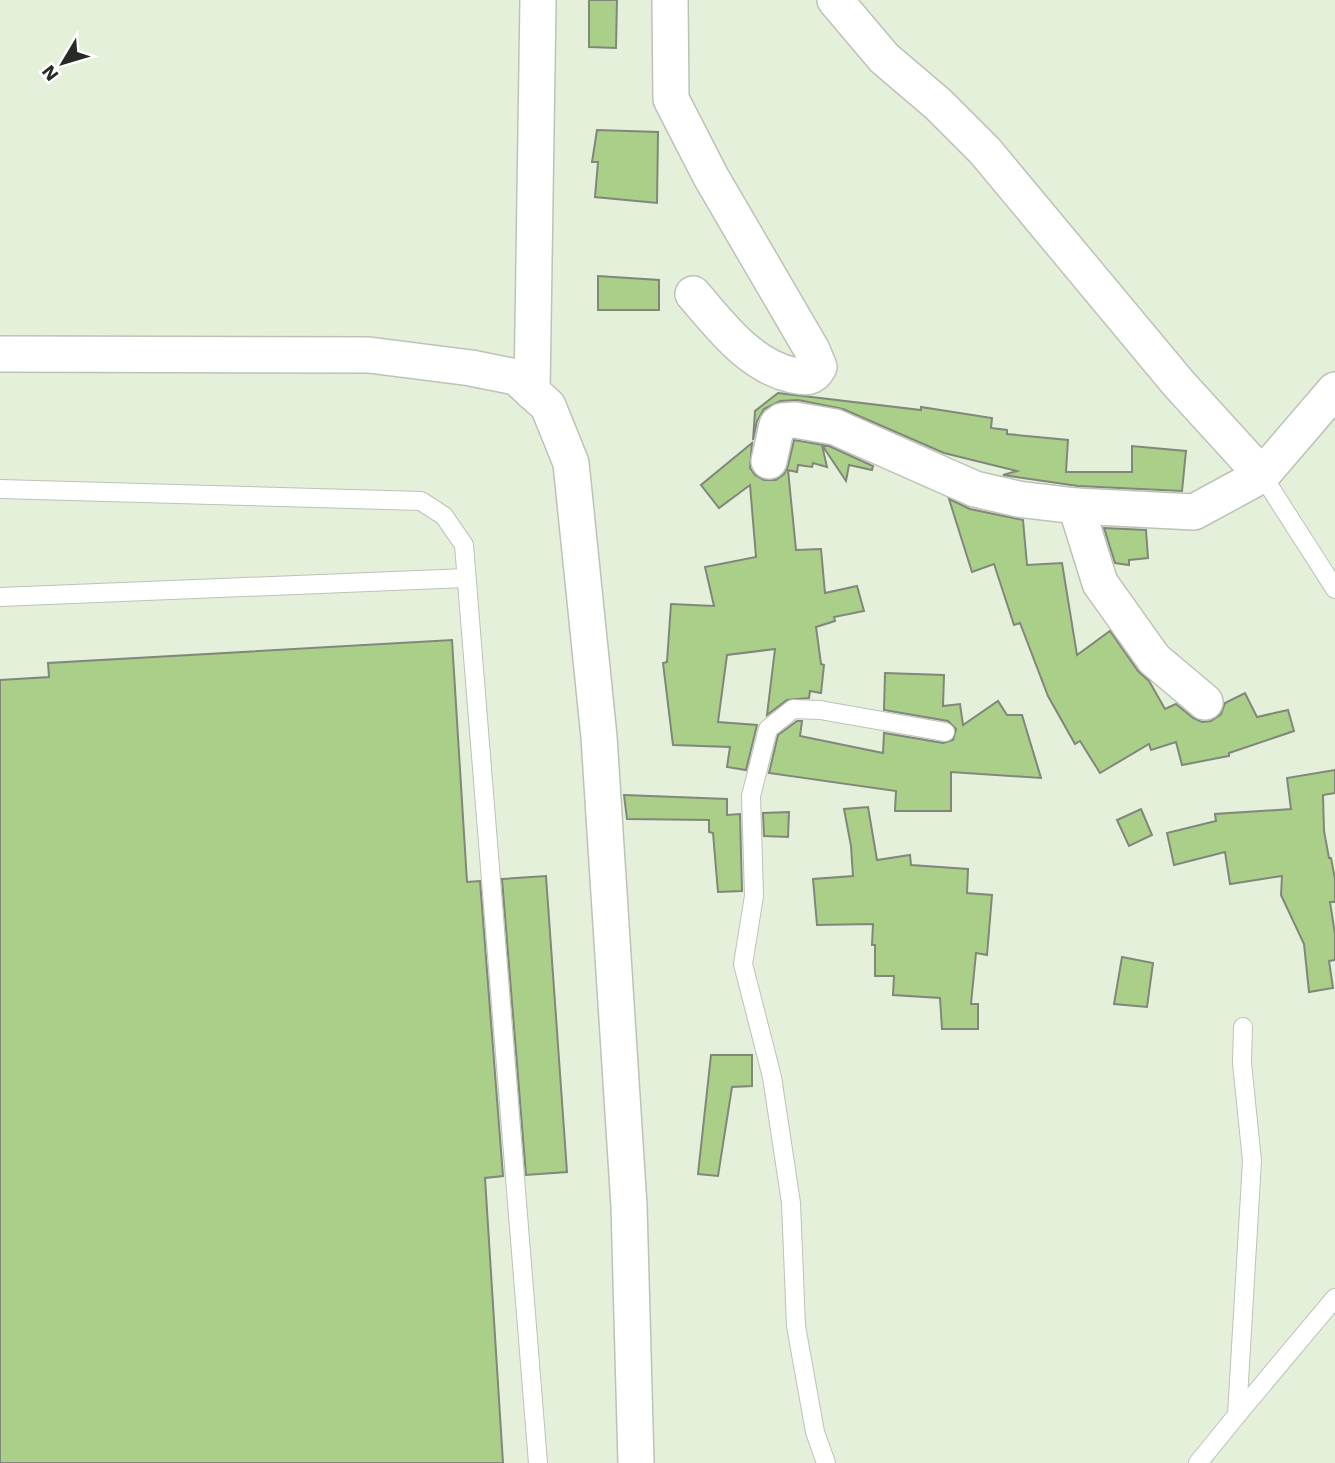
<svg xmlns="http://www.w3.org/2000/svg" width="1335" height="1463" font-family="'Work Sans',sans-serif">
<style>
.built{fill:#e5f0db}
.building{fill:#aacf88;stroke:#81877b;stroke-width:2}
.lines{fill:none;stroke-linecap:round;stroke-linejoin:round}
.lane-casing{stroke:#bcc3b6;stroke-width:20}
.street-casing{stroke:#bcc3b6;stroke-width:38}
.lane{stroke:#fff;stroke-width:18}
.street{stroke:#fff;stroke-width:35}
</style>
<rect width="100%" height="100%" fill="#f4fcee"/>
<!-- built -->
<rect class="built" x="0" y="0" width="1335" height="1463"/>
<!-- building -->
<g class="building">
<path d="M589,0H617L616,48L589,47Z"/>
<path d="M597,130L658,132L657,203L595,197L598,162H592Z"/>
<path d="M598,276L659,280V310H598Z"/>
<path d="M778,393L921,410V407L992,418L991,428L1007,430V434L1068,440L1066,472H1132V446L1186,451L1182,491L1078,486L1003,475L1017,471L944,453L843,409L798,400L780,401L764,409L757,421L753,440L755,411Z"/>
<path d="M794,440L829,446L873,466L872,470L849,465L846,481L822,445L827,467L813,463L812,467L798,465L797,472L788,470L796,550L821,549L825,593L857,586L864,611L834,617L835,621L816,627L821,664L824,665L821,693L810,691L809,698L787,700L767,715L775,649L727,655L718,722L757,725L746,770L727,767L730,747L673,745L663,663L667,662L671,604L714,606L705,567L756,557L750,485L719,508L701,485L752,443L750,468L755,475L764,480H776L784,474L788,466Z"/>
<path d="M949,499L970,509L1023,520L1027,565L1062,563L1077,655L1110,631L1138,671L1149,681L1165,709L1176,704L1193,718L1202,722L1211,721L1221,714L1225,703L1245,693L1257,717L1288,710L1294,731L1229,753V756L1182,765L1176,742L1151,750L1149,744L1100,773L1080,741L1075,744L1048,696L1020,623L1014,625L994,564L972,572Z"/>
<path d="M1104,528L1146,530L1148,558L1129,560V565L1115,563Z"/>
<path d="M452,640L467,882L480,881L503,1176L485,1178L503,1463H0V680L49,677L48,663Z"/>
<path d="M885,673L944,675L943,706L960,704L963,725L998,701L1007,715H1022L1041,778L951,772V811H895L896,791L769,773L778,735L797,721H802L800,736L883,753L884,733L943,743L953,740L956,729L948,721L884,710Z"/>
<path d="M1335,770V793L1323,795L1324,831L1329,858H1331L1335,879V902H1330L1335,934V960L1329,961L1333,988L1309,992L1304,944L1281,895L1282,876L1230,884L1225,852L1174,865L1167,833L1216,821L1215,814L1291,809L1287,778Z"/>
<path d="M624,795L727,799V815L740,814L742,891L718,892L713,833L709,832V820L627,819Z"/>
<path d="M868,807L877,860L910,855L911,865L968,869L967,893L992,895L987,955L976,953L971,1004H978V1029H942L940,998L893,995L894,976H875V945H872L873,924L817,925L813,879L853,876L851,846L844,809Z"/>
<path d="M1141,809L1152,835L1129,846L1117,820Z"/>
<path d="M789,812L788,837L764,836L763,813Z"/>
<path d="M546,876L567,1172L526,1175L502,879Z"/>
<path d="M1122,957L1153,963L1147,1007L1114,1004Z"/>
<path d="M711,1055H752V1086L732,1087L718,1176L698,1174Z"/>
</g>
<g class="lines">
<defs>
<g id="lane">
<path d="M1262,475L1335,589"/>
<path d="M0,489L421,501L444,516L464,545L538,1463"/>
<path d="M0,597L466,578"/>
<path d="M1237,1415L1335,1298"/>
<path d="M826,1463L815,1432L796,1326L791,1203L772,1077L743,964L754,896L751,796L768,729L793,709L820,710L945,732"/>
<path d="M1198,1463L1237,1415L1252,1161L1242,1063L1243,1027"/>
</g>
<g id="street">
<path d="M670,0L671,99L711,177L812,350L819,367C812,380 805,377 792,375C749,365 720,325 693,294"/>
<path d="M835,0L884,58L938,104L985,151L1179,384L1262,475"/>
<path d="M0,354L369,355L471,368L516,377L548,406L571,463L599,737L629,1206L636,1463"/>
<path d="M532,392L538,0"/>
<path d="M769,461L777,425L782,421L795,420L835,427L975,489L1018,499L1076,506L1194,512L1262,475L1335,390"/>
<path d="M1076,506L1100,583L1154,659L1205,702"/>
</g>
</defs>
<!-- lane casing -->
<use href="#lane" class="lane-casing"/>
<!-- street casing -->
<use href="#street" class="street-casing"/>
<!-- lane -->
<use href="#lane" class="lane"/>
<!-- street -->
<use href="#street" class="street"/>
</g>
<!-- north arrow -->
<g transform="translate(63 63) rotate(232)" stroke="#ffffff" stroke-width="5" paint-order="stroke">
<path d="M0-5L12 26L0 18L-12 26Z" fill="#272a25"/>
<text y="-10" font-size="19" font-weight="bold" text-anchor="middle" fill="#272a25">N</text>
</g>
</svg>
